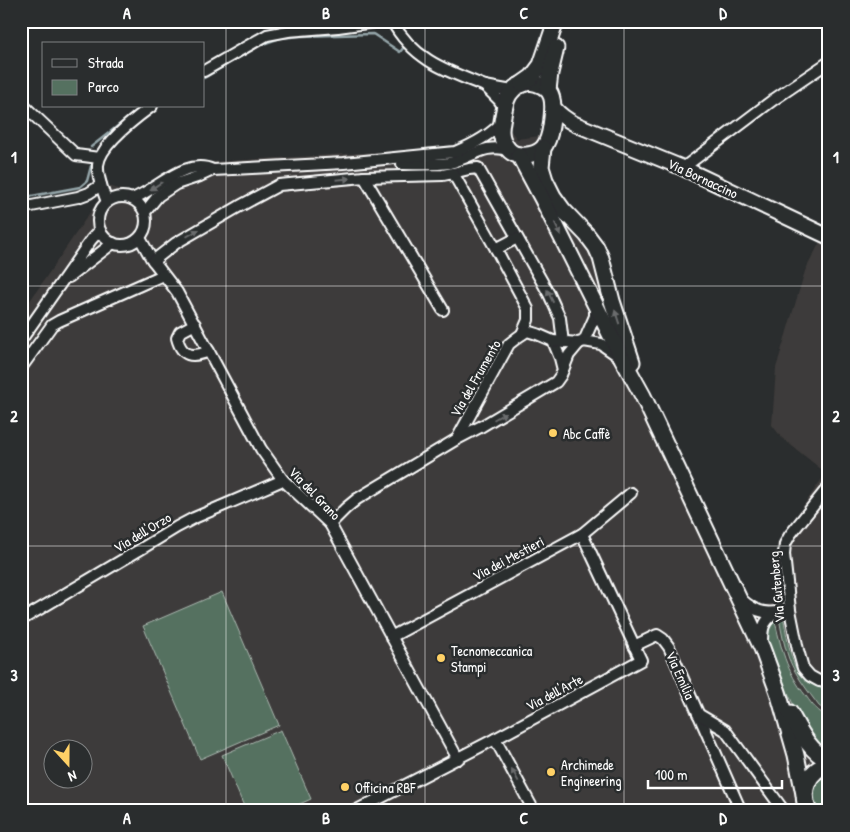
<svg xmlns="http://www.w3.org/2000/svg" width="850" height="832" font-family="'Patrick Hand',sans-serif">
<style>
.built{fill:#3e3b3a;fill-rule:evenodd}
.green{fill:#557160;stroke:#aab8b0}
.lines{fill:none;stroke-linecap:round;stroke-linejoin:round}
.stream{stroke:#95a6aa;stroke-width:2.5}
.minor-casing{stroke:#fff;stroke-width:14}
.tertiary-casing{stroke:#fff;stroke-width:18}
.secondary-casing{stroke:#fff;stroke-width:19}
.primary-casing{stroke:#fff;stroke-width:20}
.minor{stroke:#2a2d2e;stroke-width:10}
.tertiary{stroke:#2a2d2e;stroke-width:14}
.secondary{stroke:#2a2d2e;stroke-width:15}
.primary{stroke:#2a2d2e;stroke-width:16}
.oneway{fill:#6a6c6d}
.grid{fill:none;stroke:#fff;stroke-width:1;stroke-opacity:0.55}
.poi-dot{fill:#ffd166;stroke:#2a2d2e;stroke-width:2}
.labels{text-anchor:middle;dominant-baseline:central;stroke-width:5;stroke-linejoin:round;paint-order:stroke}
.street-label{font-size:14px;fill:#fff;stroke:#2a2d2e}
.poi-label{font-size:14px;fill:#fff;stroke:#2a2d2e;text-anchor:start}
.neatline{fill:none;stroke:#fff;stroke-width:2}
.grid-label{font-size:16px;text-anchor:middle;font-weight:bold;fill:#fff}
</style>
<rect width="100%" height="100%" fill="#2a2d2e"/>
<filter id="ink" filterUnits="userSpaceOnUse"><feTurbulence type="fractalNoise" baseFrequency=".02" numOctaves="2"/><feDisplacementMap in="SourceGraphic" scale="10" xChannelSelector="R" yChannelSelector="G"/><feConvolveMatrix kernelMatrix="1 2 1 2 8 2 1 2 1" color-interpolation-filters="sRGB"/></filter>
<g filter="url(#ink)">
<!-- built -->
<path class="built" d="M501,118L517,139L548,135L549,164L557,191L575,215L619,313L648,397L746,598L762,605L783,603L777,544L826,473L782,438L772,425L776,368L805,271L822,238L829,219V503L825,508L829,512V811H21V314L108,186L127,191H137L147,187L179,164L412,150L449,147L470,142L487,132ZM52,750H82V780H52Z"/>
<!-- green -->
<g class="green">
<path d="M222,592L279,725L200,759L143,626Z"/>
<path d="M779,616H783C787,634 790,670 806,681C813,686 821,687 829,688V712L823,709L819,706C808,691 796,676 789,659C784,645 781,631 779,616Z"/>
<path d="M774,617C781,648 786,671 806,696C813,706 818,712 829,717V755L821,752L797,713L780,675L763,632Z"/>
<path d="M281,730L311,799L284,811H246L222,755Z"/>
<path d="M829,770V811H814C808,784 807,787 829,770Z"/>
</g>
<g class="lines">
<!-- stream -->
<g class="stream">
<path d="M425,26L429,21"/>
<path d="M204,78L260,45L280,38L301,36L373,34L400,52L404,47"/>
<path d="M91,147L143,106"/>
<path d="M21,198L80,187L87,181L91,166"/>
</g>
<defs>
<g id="minor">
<path d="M392,21C413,60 447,71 485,86"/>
<path d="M204,71L267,35L288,31L338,27L382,21"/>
<path d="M21,103L76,155L99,158"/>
<path d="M505,109L499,100L485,86L512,91"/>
<path d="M402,164C418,164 434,165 449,163C473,158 482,143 509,150"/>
<path d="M683,168L773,100L829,62"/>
<path d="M453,173L469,169L478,168L549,294L560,318L563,343"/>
<path d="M364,177L443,175L453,173L496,249L528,309V320L522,334"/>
<circle cx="122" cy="221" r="24"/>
<path d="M132,199C157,190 185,157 213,170L344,163L455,152C472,145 490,136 502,122"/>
<path d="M107,202C103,191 97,177 98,165C100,145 137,117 152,106"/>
<path d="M21,208L78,197L89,193L101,185"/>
<path d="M145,212L158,196L176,184L200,176L213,170"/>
<path d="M140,238L151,258L177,292L261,449L283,480L330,524L458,759"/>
<path d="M496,249L517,238"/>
<path d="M153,261L176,243L240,206L279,185L364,177L443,310"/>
<path d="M69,277L113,243"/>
<path d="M195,324L180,332L177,338C182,357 192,358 209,351"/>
<path d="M21,340L91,240L100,230"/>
<path d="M553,341L560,358L563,370"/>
<path d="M584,341L595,316V307"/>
<path d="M21,368L52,325L59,321L163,275"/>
<path d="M457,439L509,344L518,337L527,331L537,334L553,341L579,343L584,341L601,344L621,358"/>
<path d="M829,486L790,535L785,544L784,554L790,610L798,650L803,668L810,676L819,681L829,682"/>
<path d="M330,524L346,508L357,499L457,439L482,426L556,382L561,375L569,355L579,343"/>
<path d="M741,599C758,615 769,614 790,610"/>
<path d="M21,620L141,549L177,527L194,518L283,480"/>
<path d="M391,637L582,534L631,493"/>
<path d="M762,644C762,629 762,623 775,613"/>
<path d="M634,646L657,635L663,639L669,647L741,811"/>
<path d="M698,714L725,730L784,811"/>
<path d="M495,739L534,811"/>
<path d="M355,811L495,739L641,660L582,534"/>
</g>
<path id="tertiary" d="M554,108C560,115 567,120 575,124L683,168L829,237"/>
<g id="secondary">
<path d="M529,82C557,85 554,105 551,126C550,133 548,142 543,148C534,156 516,159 508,149C504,144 501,137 501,131C501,125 505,102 508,97C509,94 513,90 515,88C519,85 524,84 529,82Z"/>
<path d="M522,84L532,77L541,65L556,21"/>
<path d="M548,90L550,73L556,48"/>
<path d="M543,148L541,167L545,180L553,196L563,210L587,235L596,247L601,258L612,301L632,362"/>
<path d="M519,155L542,198L622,358L643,396L762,648L778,692L796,755L804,794"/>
<path d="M790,713C800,731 809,751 829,761"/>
</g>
<path id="primary" d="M808,811C800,791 807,771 829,764"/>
</defs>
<!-- minor casing -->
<use href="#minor" class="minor-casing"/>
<!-- tertiary casing -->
<use href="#tertiary" class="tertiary-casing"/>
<!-- secondary casing -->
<use href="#secondary" class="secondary-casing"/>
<!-- primary casing -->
<use href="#primary" class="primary-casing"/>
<!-- minor -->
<use href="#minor" class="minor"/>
<!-- tertiary -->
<use href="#tertiary" class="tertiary"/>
<!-- secondary -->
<use href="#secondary" class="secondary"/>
<!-- primary -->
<use href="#primary" class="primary"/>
</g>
<!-- one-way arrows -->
<defs><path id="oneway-solid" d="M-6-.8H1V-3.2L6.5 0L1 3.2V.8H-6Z" transform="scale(1.25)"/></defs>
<g class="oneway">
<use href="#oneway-solid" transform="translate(343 179) rotate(-5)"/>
<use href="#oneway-solid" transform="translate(156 186) rotate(146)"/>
<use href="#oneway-solid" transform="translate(558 229) rotate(64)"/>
<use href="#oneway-solid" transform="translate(193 233) rotate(-30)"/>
<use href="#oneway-solid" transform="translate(550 296) rotate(-116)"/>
<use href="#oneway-solid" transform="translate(617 317) rotate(-108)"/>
<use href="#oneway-solid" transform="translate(500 416) rotate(-30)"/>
<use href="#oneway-solid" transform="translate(515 775) rotate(-118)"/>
</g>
</g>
<!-- grid -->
<path class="grid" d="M226,21V811M425,21V811M624,21V811M21,286H829M21,546H829"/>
<!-- markers -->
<g class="poi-dot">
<circle cx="553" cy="433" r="5"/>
<circle cx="441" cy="658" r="5"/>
<circle cx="551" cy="772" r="5"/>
<circle cx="345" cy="787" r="5"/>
</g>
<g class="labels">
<!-- street labels -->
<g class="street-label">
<text transform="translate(703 178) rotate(25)">Via Bornaccino</text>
<text transform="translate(475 378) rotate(-60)">Via del Frumento</text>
<text transform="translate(315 493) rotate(46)">Via del Grano</text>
<text transform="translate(142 532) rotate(-31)">Via dell'Orzo</text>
<text transform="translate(508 558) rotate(-28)">Via dei Mestieri</text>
<text transform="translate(776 587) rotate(-95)">Via Gutenberg</text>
<text transform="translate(681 675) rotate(66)">Via Emilia</text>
<text transform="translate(554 692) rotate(-28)">Via dell'Arte</text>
</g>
<!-- poi labels -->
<g class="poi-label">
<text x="563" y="433">Abc Caffè</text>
<text x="451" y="650">Tecnomeccanica<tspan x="451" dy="16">Stampi</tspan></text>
<text x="561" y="764">Archimede<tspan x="561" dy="16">Engineering</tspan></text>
<text x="355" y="787">Officina RBF</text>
</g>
</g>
<!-- margin -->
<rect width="850" height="832" fill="none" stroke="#2a2d2e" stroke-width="55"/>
<!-- legend -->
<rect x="42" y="42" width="162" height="65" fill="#2a2d2e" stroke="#7f8182"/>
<rect x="52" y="59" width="25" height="8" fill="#2a2d2e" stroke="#7f8182"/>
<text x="88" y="68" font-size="15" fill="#ffffff">Strada</text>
<rect x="52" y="80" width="25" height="15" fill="#557160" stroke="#7f8182"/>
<text x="88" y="92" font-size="15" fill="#ffffff">Parco</text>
<!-- north arrow -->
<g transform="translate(68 764) rotate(159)"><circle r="24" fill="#2a2d2e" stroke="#7f8182"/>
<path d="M0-4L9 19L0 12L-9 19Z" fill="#ffd166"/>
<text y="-8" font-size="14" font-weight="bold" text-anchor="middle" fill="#ffffff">N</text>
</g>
<!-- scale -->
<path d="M648 780v8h134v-8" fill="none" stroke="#ffffff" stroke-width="2.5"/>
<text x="655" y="780" font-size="15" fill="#ffffff" stroke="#2a2d2e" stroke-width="4" paint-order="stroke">100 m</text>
<rect x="28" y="28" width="794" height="776" class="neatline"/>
<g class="grid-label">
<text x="127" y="19">A</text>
<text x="326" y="19">B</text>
<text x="524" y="19">C</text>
<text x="723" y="19">D</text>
<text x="14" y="163">1</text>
<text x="836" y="163">1</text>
<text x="14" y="422">2</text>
<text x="836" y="422">2</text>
<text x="14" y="681">3</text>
<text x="836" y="681">3</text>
<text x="127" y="824">A</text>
<text x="326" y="824">B</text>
<text x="524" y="824">C</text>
<text x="723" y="824">D</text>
</g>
</svg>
